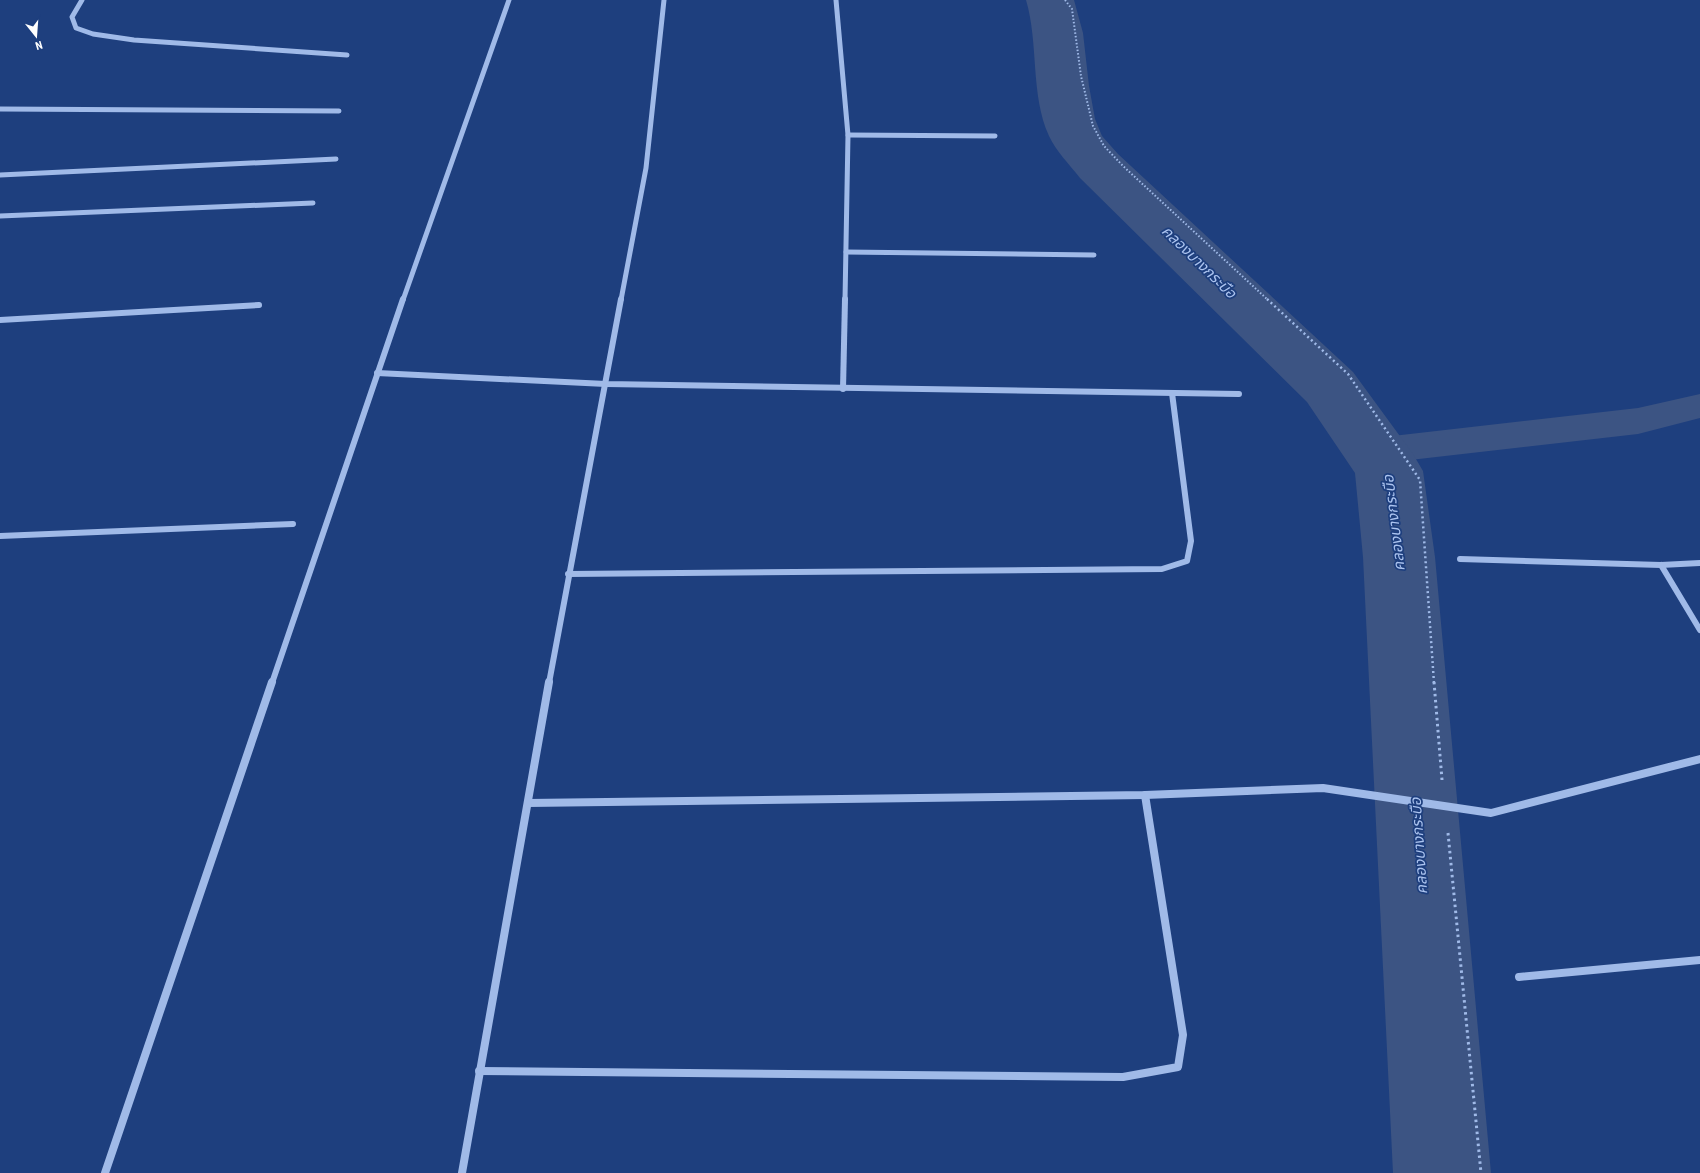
<svg xmlns="http://www.w3.org/2000/svg" width="1700" height="1173" font-family="'Roboto Condensed','Noto Sans Thai',sans-serif">
<style>
.lines{fill:none;stroke-linecap:round;stroke-linejoin:round}
.canal{fill:#3c5483;fill-rule:evenodd}
.river{fill:#3c5483;fill-rule:evenodd}
.path-far2{stroke:#a0bae8;stroke-width:2;stroke-dasharray:1.5 2;stroke-linecap:butt}
.path-far1{stroke:#a0bae8;stroke-width:2.5;stroke-dasharray:2 3;stroke-linecap:butt}
.path{stroke:#a0bae8;stroke-width:3;stroke-dasharray:2.5 3.5;stroke-linecap:butt}
.minor-far2{stroke:#a0bae8;stroke-width:5}
.minor-far1{stroke:#a0bae8;stroke-width:6}
.minor{stroke:#a0bae8;stroke-width:8}
.labels{text-anchor:middle;dominant-baseline:central;stroke-width:3.5;stroke-linejoin:round;paint-order:stroke}
.water-label{font-size:15px;font-style:italic;fill:#acc4f0;stroke:#1e3f7e}
</style>
<rect width="100%" height="100%" fill="#1e3f7e"/>
<g class="lines">
<!-- canal -->
<path class="canal" d="M1700,394V418L1638,434L1375,464L1361,460L1356,451L1361,442L1375,438L1638,408Z"/>
<!-- river -->
<path class="river" d="M1026,0H1074L1083,33L1089,86L1095,119L1102,136L1118,154L1353,372L1413,454L1423,471L1435,557L1491,1173H1393L1363,557L1355,473L1307,402L1080,178C1069,164 1056,151 1049,136C1030,94 1039,44 1026,0Z"/>
<!-- path-far2 -->
<path class="path-far2" d="M1065,0L1072,9L1081,76L1093,126L1104,146L1123,166L1268,300"/>
<!-- path-far1 -->
<path class="path-far1" d="M1267,299L1348,374L1420,480L1434,683"/>
<!-- path -->
<g class="path">
<path d="M1434,682L1442,780"/>
<path d="M1448,833L1481,1173"/>
</g>
<!-- minor-far2 -->
<g class="minor-far2">
<path d="M82,0L72,17L76,28L93,34L134,40L347,55"/>
<path d="M836,0L848,135L845,300"/>
<path d="M0,109L339,111"/>
<path d="M848,135L995,136"/>
<path d="M0,175L336,159"/>
<path d="M0,216L313,203"/>
<path d="M846,252L1094,255"/>
<path d="M403,300L509,0"/>
<path d="M621,300L646,168L664,0"/>
</g>
<!-- minor-far1 -->
<g class="minor-far1">
<path d="M0,320L259,305"/>
<path d="M377,373L606,384L1239,394"/>
<path d="M843,389L845,299"/>
<path d="M0,536L293,524"/>
<path d="M1460,559L1661,565L1700,563"/>
<path d="M1661,565L1700,630"/>
<path d="M568,574L1162,569L1187,561L1191,541L1172,393"/>
<path d="M272,683L403,299"/>
<path d="M549,683L621,299"/>
</g>
<!-- minor -->
<g class="minor">
<path d="M528,803L1145,795L1323,788L1491,813L1700,759"/>
<path d="M1519,977L1700,960"/>
<path d="M479,1071L1123,1077L1178,1067L1183,1035L1145,795"/>
<path d="M105,1173L272,682"/>
<path d="M462,1173L549,682"/>
</g>
</g>
<g class="labels">
<!-- water labels -->
<g class="water-label">
<text transform="translate(1199 262) rotate(44)">คลองบางกระบือ</text>
<text transform="translate(1394 523) rotate(-97)">คลองบางกระบือ</text>
<text transform="translate(1419 846) rotate(-94)">คลองบางกระบือ</text>
</g>
</g>
<!-- north arrow -->
<g transform="translate(36 36) rotate(163)" stroke="#1e3f7e" stroke-width="3" paint-order="stroke">
<path d="M0-3L7 15L0 10L-7 15Z" fill="#ffffff"/>
<text y="-6" font-size="11" font-weight="bold" text-anchor="middle" fill="#ffffff">N</text>
</g>
</svg>
